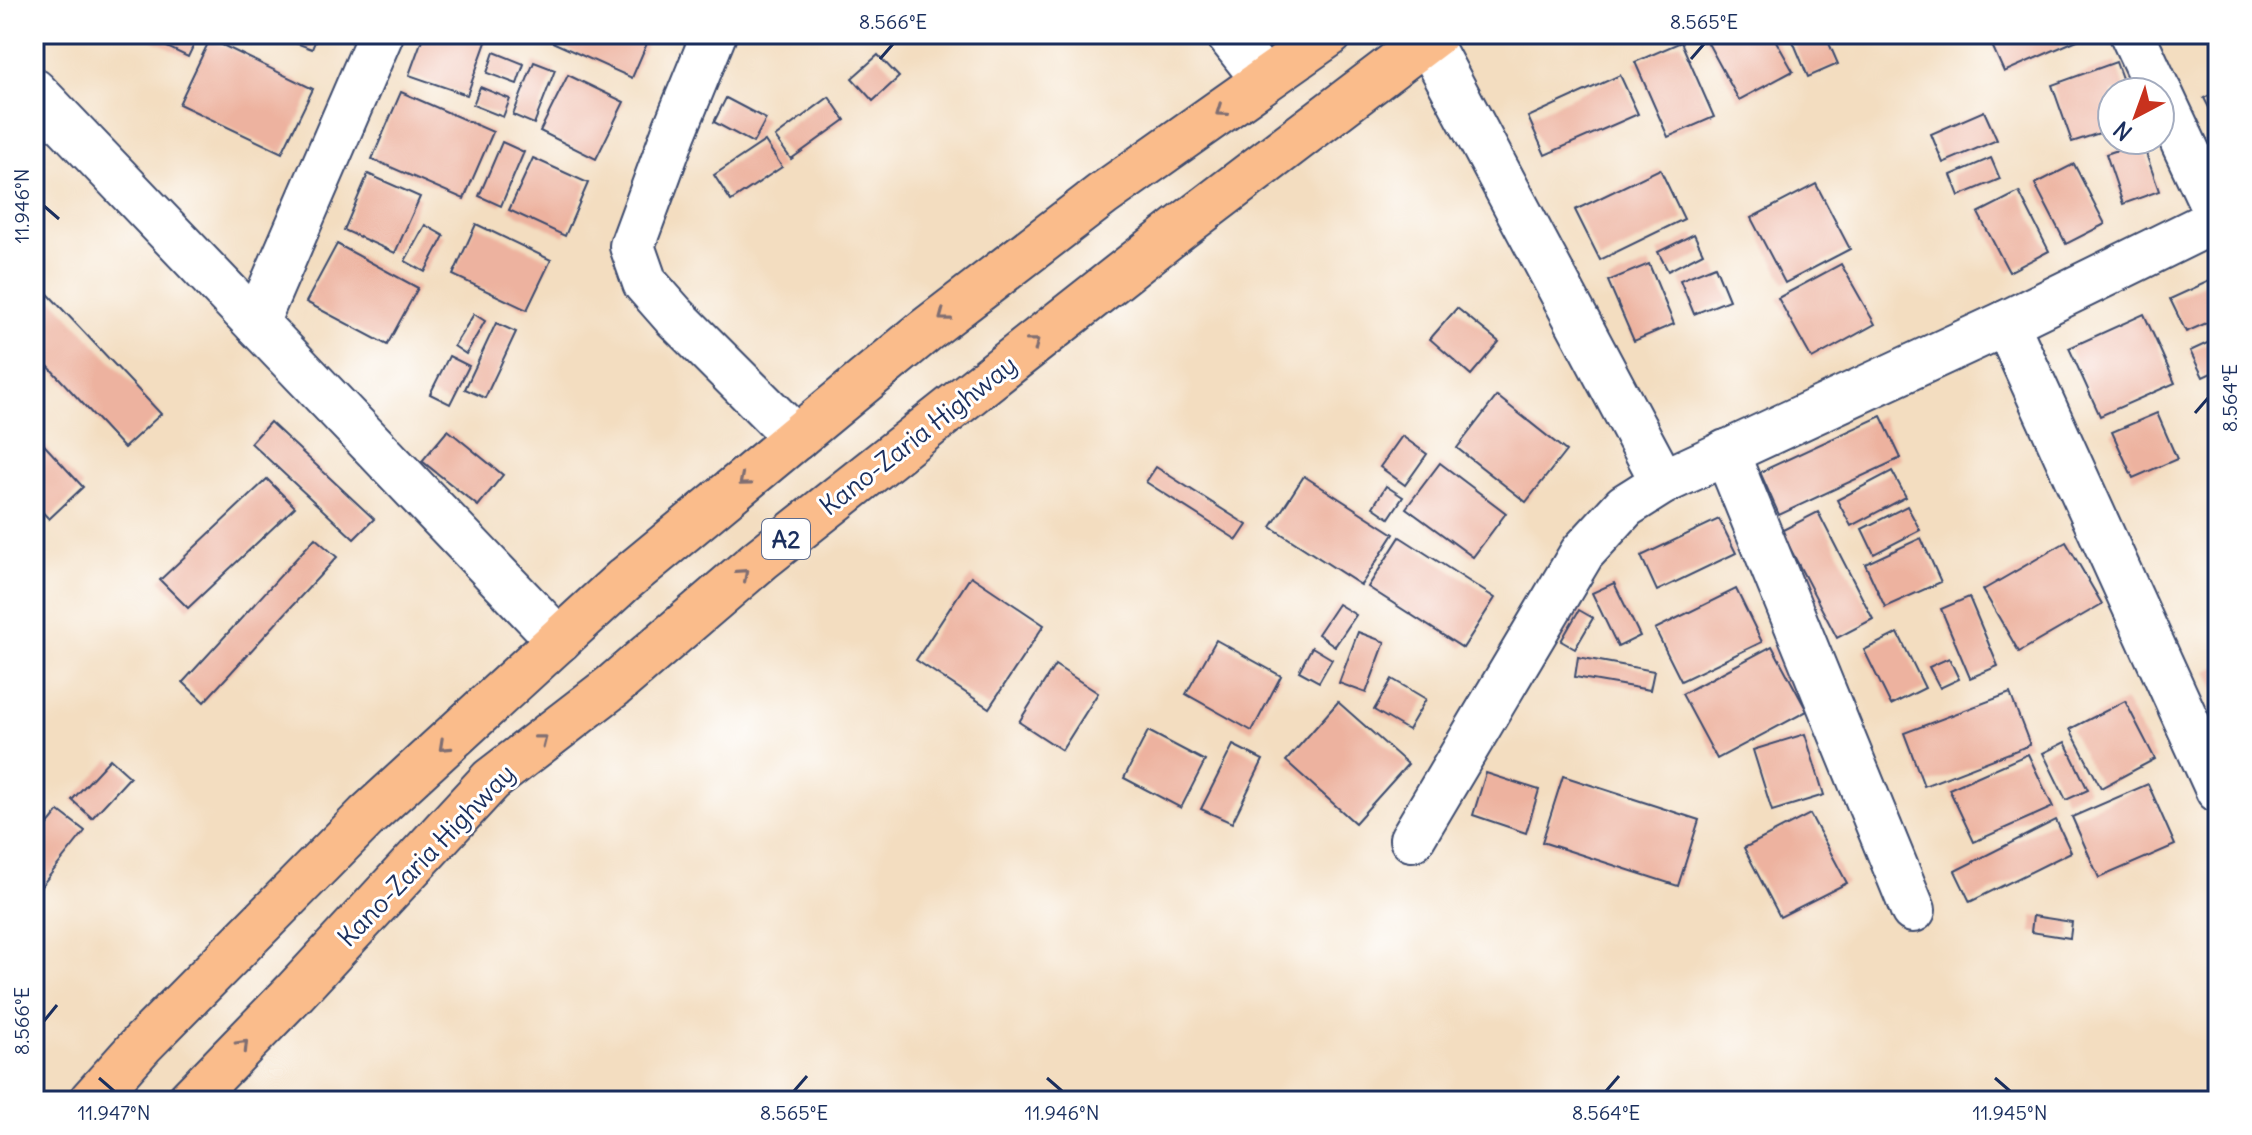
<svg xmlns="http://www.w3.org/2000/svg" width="2252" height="1135" font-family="Delius,sans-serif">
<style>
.building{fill:#edb29f}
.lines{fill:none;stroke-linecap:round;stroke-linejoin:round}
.minor-casing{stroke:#3b496d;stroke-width:48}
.highway-casing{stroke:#3b496d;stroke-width:48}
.minor{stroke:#fff;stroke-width:44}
.highway{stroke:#fabc8b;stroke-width:44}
.oneway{stroke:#7f6e72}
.ticks{fill:none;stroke:#1b2f5e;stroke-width:3}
.labels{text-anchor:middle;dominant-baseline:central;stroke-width:6;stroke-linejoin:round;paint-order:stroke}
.shield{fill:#fff;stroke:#5f6d8e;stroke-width:2}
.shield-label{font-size:24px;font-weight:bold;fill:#1b2f5e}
.street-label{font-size:26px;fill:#1b2f5e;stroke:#fff}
.neatline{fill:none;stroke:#1b2f5e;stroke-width:3}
.ticks-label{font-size:20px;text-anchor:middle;fill:#1b2f5e}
</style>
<rect width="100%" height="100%" fill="#fff"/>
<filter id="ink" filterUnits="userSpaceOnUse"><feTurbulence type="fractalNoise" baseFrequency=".0125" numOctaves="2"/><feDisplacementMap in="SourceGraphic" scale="16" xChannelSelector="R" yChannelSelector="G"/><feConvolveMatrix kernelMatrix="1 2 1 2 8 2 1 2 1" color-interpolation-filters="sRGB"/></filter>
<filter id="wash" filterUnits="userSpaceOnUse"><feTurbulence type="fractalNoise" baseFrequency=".006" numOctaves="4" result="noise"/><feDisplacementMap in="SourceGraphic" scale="32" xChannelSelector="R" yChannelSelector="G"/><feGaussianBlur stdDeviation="1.8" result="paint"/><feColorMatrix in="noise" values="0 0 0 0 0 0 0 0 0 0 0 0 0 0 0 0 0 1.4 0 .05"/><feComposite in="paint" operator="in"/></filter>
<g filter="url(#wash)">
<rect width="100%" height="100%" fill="#f3ddc0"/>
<g id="blocks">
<!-- building -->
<g class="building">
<path d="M140,34H199L188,57Z"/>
<path d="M272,34H318L312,49Z"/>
<path d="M424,34H464L486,42L467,95L409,75Z"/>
<path d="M553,34H651L632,78L550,41Z"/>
<path d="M1703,34H1772L1793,71L1739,100Z"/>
<path d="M1790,34H1825L1838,64L1808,77Z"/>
<path d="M1987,34H2091L2004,72Z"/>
<path d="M210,39L313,89L282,153L179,104Z"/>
<path d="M1681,42L1714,117L1668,137L1635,62Z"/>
<path d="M494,52L524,64L517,84L487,73Z"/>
<path d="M878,55L899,77L873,101L852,78Z"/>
<path d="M534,62L555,70L534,124L513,115Z"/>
<path d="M2116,62L2127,92H2112V129L2072,142L2052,85Z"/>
<path d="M568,75L624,102L596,159L540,131Z"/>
<path d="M1620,75L1638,114L1545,155L1528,117Z"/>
<path d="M480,87L510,99L503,117L473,105Z"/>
<path d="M2218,91V125L2204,98Z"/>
<path d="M401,92L493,132L464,199L372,159Z"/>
<path d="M829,97L845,120L791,159L775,137Z"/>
<path d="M726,98L766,119L753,143L714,122Z"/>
<path d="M1984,111L1997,140L1943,163L1931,134Z"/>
<path d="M765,141L782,167L731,201L714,175Z"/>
<path d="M502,142L524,152L501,206L479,196Z"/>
<path d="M2142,142L2159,191L2123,204L2106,154Z"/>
<path d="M533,158L588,183L565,236L509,210Z"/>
<path d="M1991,158L2000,179L1959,196L1951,175Z"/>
<path d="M2074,164L2105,224L2066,244L2035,184Z"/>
<path d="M1660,169L1684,219L1600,260L1575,210Z"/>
<path d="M368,174L420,197L395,253L344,230Z"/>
<path d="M1816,184L1850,249L1785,283L1751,218Z"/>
<path d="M2019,192L2049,251L2009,272L1978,213Z"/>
<path d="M476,224L551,260L527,310L453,275Z"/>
<path d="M425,225L444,236L425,272L405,261Z"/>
<path d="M1694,234L1703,253L1668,271L1658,252Z"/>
<path d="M337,244L418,288L387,345L306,302Z"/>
<path d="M1649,264L1674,324L1634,341L1608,281Z"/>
<path d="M1841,264L1875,324L1812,359L1778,298Z"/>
<path d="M1715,266L1729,300L1694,314L1680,280Z"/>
<path d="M2218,277V318L2186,332L2170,299Z"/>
<path d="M34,279L161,414L124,448L34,351Z"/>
<path d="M1457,308L1499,342L1471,375L1430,339Z"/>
<path d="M474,314L485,321L466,354L454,346Z"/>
<path d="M2144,314L2175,383L2100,416L2069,348Z"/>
<path d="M496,323L516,332L485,398L465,389Z"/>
<path d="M2218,338V370L2203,377L2190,351Z"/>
<path d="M449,356L469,366L450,404L430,394Z"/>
<path d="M1497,396L1566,451L1526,502L1457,448Z"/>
<path d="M2157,413L2177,459L2133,478L2112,432Z"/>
<path d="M1881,416L1901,458L1779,515L1760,472Z"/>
<path d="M270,422L374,519L354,539L251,443Z"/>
<path d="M448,430L503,475L478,506L422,461Z"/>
<path d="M34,434L83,487L49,519L34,503Z"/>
<path d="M1402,436L1427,454L1405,485L1380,467Z"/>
<path d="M1440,463L1506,513L1473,557L1406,508Z"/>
<path d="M1156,467L1247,525L1237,540L1146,482Z"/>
<path d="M1892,471L1906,497L1851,526L1837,500Z"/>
<path d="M1304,476L1394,534L1361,585L1271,527Z"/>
<path d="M267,479L295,507L188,608L160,580Z"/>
<path d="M1386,486L1403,497L1389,518L1373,507Z"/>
<path d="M1907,506L1920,530L1874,554L1862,529Z"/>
<path d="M1818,512L1873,619L1837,638L1781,531Z"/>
<path d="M1719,519L1736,553L1657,591L1641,556Z"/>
<path d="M1400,537L1495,598L1463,648L1368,587Z"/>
<path d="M315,538L337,557L204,702L183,682Z"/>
<path d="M1921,538L1941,582L1885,607L1865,564Z"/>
<path d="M2066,542L2102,604L2019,652L1983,590Z"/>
<path d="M971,576L1044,625L989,708L916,660Z"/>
<path d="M1614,583L1640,636L1618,647L1592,593Z"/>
<path d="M1736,589L1762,642L1681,681L1655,629Z"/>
<path d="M1969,597L1998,666L1970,678L1941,609Z"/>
<path d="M1338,604L1356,615L1335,646L1318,634Z"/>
<path d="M1579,610L1593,618L1575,649L1561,641Z"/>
<path d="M1358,632L1385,642L1366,693L1339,683Z"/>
<path d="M1898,633L1925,688L1891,705L1864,650Z"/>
<path d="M1216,640L1281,676L1252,731L1186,694Z"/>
<path d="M1772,646L1807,711L1717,759L1682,694Z"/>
<path d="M1312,647L1332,659L1319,682L1299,671Z"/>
<path d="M1578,657L1654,671L1650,690L1575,677Z"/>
<path d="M1949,658L1959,679L1940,688L1929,667Z"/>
<path d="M1055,665L1098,693L1062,750L1019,722Z"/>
<path d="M2218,666V695L2207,671Z"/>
<path d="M1392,679L1426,699L1408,730L1374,710Z"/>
<path d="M2010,693L2030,745L1924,786L1904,733Z"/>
<path d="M2125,701L2155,759L2101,788L2070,729Z"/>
<path d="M1338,702L1408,764L1355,823L1286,761Z"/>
<path d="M1148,731L1205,761L1181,808L1124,778Z"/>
<path d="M1805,734L1824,795L1772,811L1753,750Z"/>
<path d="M2065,742L2088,790L2066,800L2043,753Z"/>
<path d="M1233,745L1263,760L1232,823L1201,809Z"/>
<path d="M2028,754L2053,807L1974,842L1949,789Z"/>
<path d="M110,759L130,777L92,818L72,800Z"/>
<path d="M1486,773L1539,790L1526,833L1473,815Z"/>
<path d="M1563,776L1699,820L1678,886L1542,842Z"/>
<path d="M2148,784L2175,845L2099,878L2072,817Z"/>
<path d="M59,811L85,831L38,890L34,887V842Z"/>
<path d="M1810,814L1847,883L1780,917L1744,848Z"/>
<path d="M2056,820L2071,852L1970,902L1955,871Z"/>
<path d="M2033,916L2072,922L2070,938L2031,932Z"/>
</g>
</g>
</g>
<g filter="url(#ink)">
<use href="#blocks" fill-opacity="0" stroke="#3b496d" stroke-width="2"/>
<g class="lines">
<defs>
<g id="minor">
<path d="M714,34L674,132L632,246L645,283L674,316L796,438"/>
<path d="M1228,34L1264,80"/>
<path d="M2132,34L2159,92"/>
<path d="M1427,39L1663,482"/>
<path d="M34,91L559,640"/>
<path d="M2160,93L2218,217"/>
<path d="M256,323L381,34"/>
<path d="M2006,323L2218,790"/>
<path d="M1726,452L1913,910"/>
<path d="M1412,839L1582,553L1625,506L1663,482L2006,323L2218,219"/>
</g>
<g id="highway">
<path d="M91,1101L142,1044L367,816L624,580L925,331L1102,195L1330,34"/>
<path d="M189,1101L295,992L491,780L613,686L761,559L977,388L1180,228L1435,34"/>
</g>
</defs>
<!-- minor casing -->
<use href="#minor" class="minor-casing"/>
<!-- highway casing -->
<use href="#highway" class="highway-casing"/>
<!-- minor -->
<use href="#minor" class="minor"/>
<!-- highway -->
<use href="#highway" class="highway"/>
</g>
<!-- one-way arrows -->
<defs><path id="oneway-chevron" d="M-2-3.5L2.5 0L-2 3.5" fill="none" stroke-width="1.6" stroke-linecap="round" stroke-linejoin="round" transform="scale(2)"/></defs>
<g class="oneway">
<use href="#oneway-chevron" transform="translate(1221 111) rotate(145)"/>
<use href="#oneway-chevron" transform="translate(944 316) rotate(143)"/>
<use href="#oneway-chevron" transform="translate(1034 343) rotate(-38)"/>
<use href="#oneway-chevron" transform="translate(744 481) rotate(140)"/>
<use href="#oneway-chevron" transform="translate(743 574) rotate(-41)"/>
<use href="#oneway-chevron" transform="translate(542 740) rotate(-38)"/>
<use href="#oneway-chevron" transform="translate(444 746) rotate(137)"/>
<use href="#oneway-chevron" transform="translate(243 1045) rotate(-46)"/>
</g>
</g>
<!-- ticks -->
<path class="ticks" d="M880,59L893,44M1691,59L1704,44M44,206L59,219M2195,413L2208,398M44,1021L57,1005M99,1078L114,1091M1047,1078L1062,1091M1995,1078L2010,1091M794,1091L807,1076M1606,1091L1619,1076"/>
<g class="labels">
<!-- shield labels -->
<rect class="shield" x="762" y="519" width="48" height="40" rx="6"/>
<g class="shield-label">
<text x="786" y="539">A2</text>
</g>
<!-- street labels -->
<g class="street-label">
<text transform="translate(918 435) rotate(-38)">Kano-Zaria Highway</text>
<text transform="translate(426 855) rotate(-46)">Kano-Zaria Highway</text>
</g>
</g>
<!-- margin -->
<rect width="2252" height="1135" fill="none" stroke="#fff" stroke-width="88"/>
<!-- north arrow -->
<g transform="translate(2136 116) rotate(221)"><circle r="38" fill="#ffffff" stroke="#a4acbf" stroke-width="2"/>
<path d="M0-6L14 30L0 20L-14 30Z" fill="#c8321e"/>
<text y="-12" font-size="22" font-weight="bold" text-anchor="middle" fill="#1b2f5e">N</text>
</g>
<rect x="44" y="44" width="2164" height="1047" class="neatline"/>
<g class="ticks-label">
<text x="893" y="29">8.566°E</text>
<text x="1704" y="29">8.565°E</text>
<text transform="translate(22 206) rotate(-90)" y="7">11.946°N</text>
<text transform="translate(2230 398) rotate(-90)" y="7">8.564°E</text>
<text transform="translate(22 1021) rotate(-90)" y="7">8.566°E</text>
<text x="114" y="1120">11.947°N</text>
<text x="794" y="1120">8.565°E</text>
<text x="1062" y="1120">11.946°N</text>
<text x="1606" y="1120">8.564°E</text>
<text x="2010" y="1120">11.945°N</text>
</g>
</svg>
